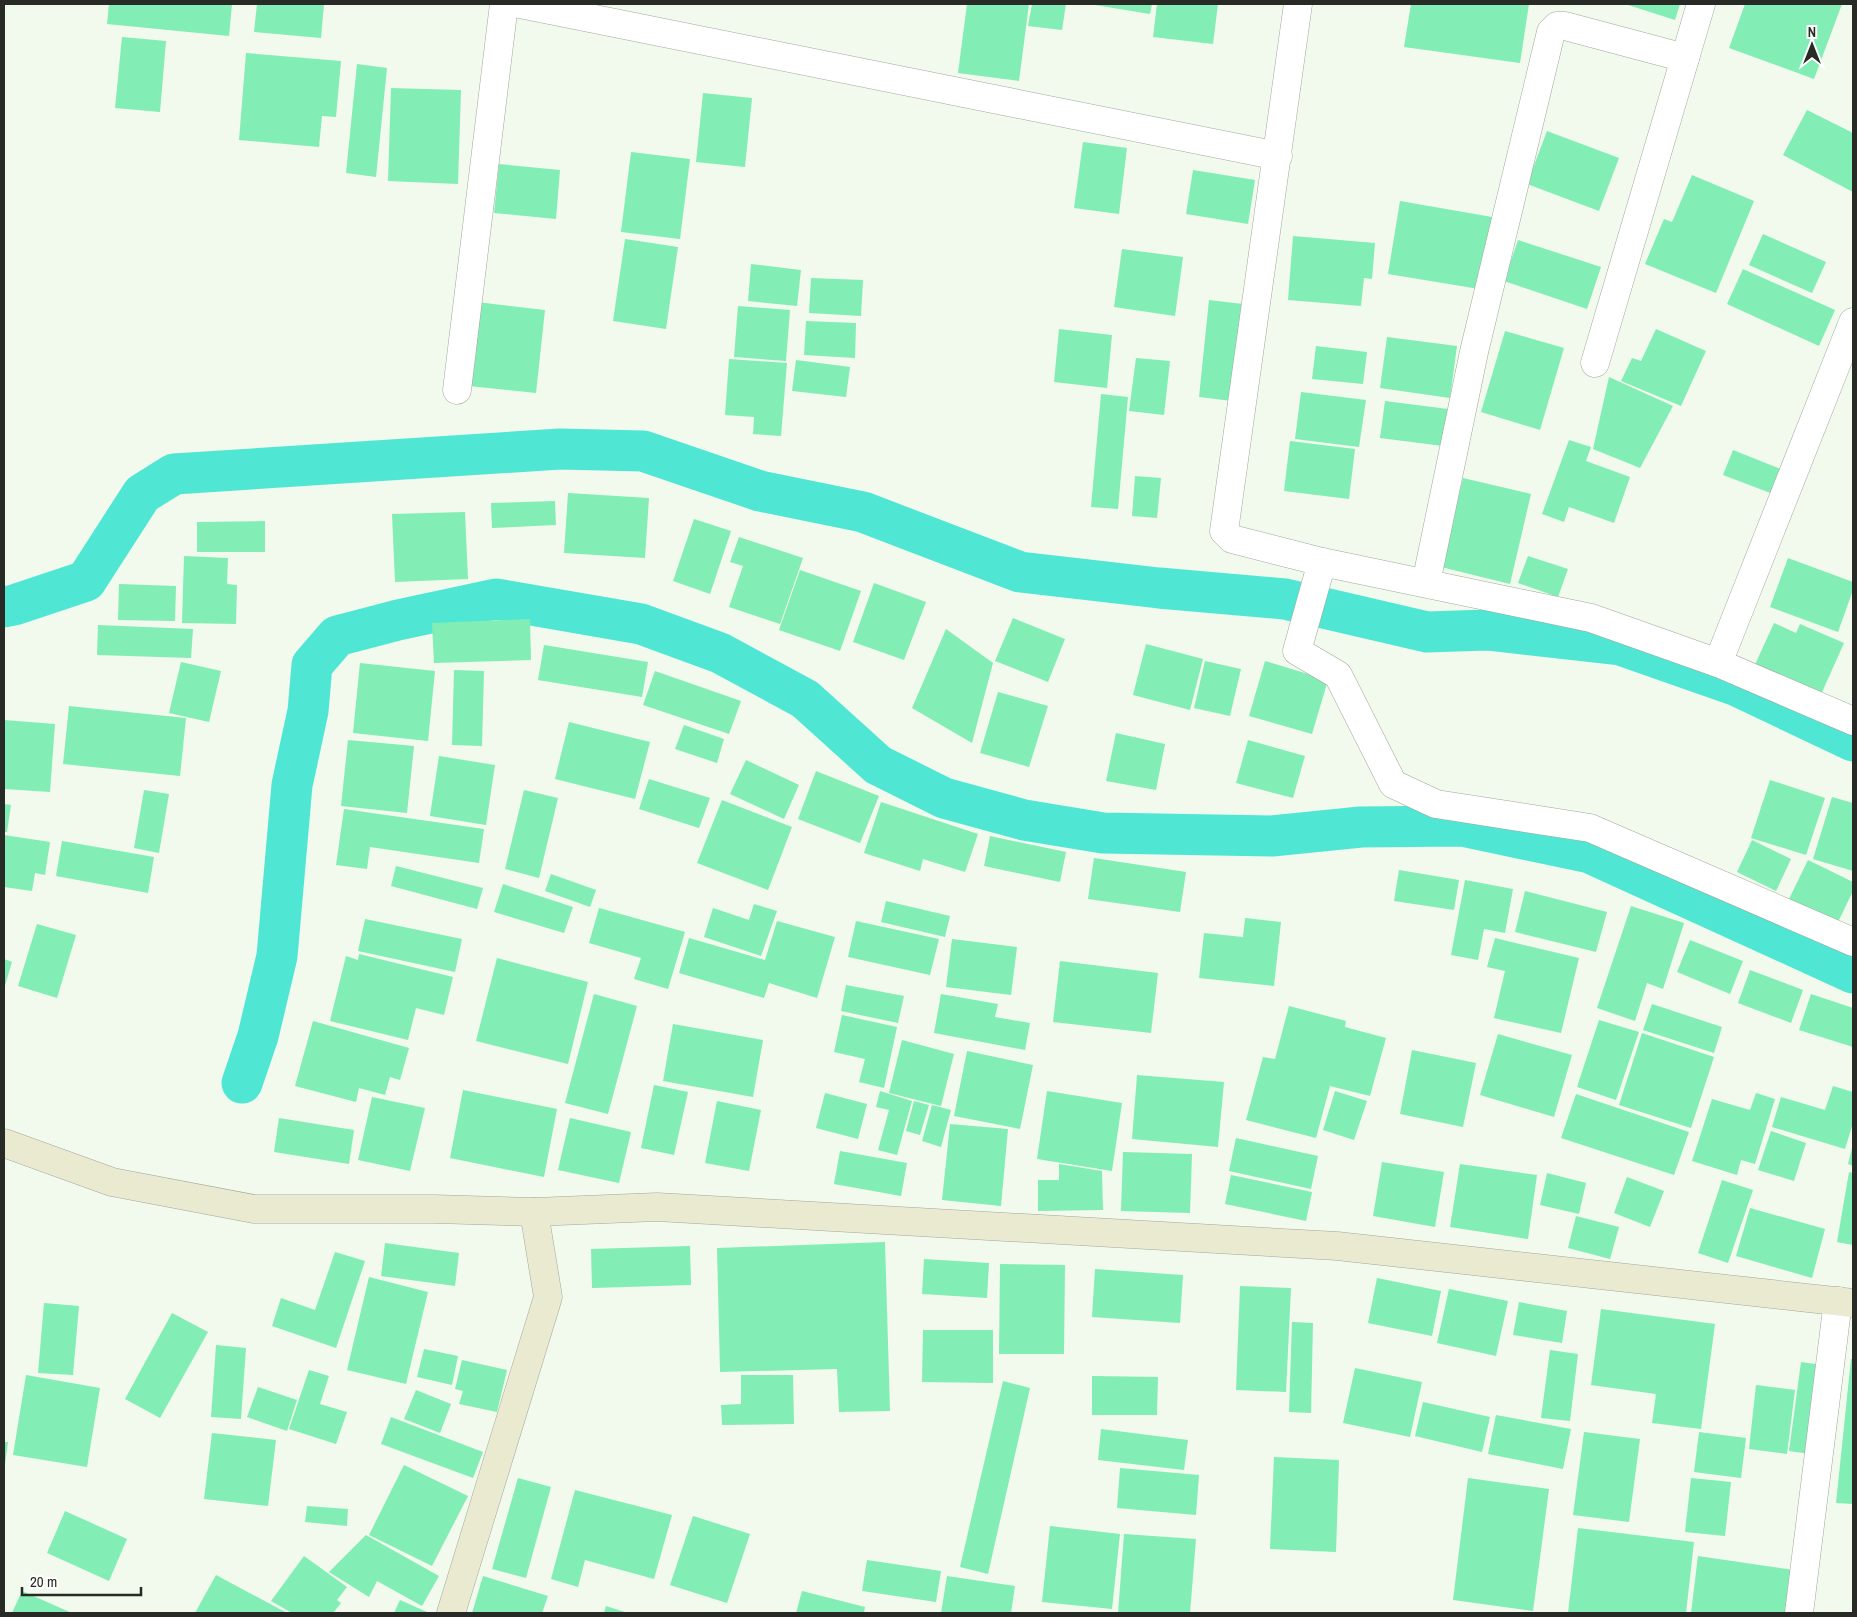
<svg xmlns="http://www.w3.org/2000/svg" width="1857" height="1617" font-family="'Archivo Narrow',sans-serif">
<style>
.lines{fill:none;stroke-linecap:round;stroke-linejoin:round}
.canal{stroke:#50e6d4;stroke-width:41}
.building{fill:#82edb4}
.street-casing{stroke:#a1a89c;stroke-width:29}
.secondary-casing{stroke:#a1a89c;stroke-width:29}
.street{stroke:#fff;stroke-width:28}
.secondary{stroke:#eaead0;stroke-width:28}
</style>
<rect width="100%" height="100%" fill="#f1faed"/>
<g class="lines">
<!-- canal -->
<g class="canal">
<path d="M4,607L14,605L86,581L142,494L174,474L560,449L643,451L760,491L863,512L1020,572L1159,588L1285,599L1427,632L1487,630L1620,645L1737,686L1853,741"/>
<path d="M242,1083L258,1036L277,956L292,785L308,711L312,665L337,636L398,620L496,599L641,624L720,653L805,699L878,765L944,798L1024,820L1103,833L1272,836L1361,827L1462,826L1590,853L1853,973"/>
</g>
</g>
<!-- building -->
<g class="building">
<path d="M109,4H232L229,36L107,24Z"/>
<path d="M257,4H324L321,38L254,32Z"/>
<path d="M967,4H1029L1019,81L958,73Z"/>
<path d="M1032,4H1066L1062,30L1028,26Z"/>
<path d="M1089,4H1152L1150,14Z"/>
<path d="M1157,4H1218L1213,44L1153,37Z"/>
<path d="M1411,4H1529L1520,63L1404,47Z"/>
<path d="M1625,4H1680L1675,20Z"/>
<path d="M1745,4H1842L1814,79L1729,48Z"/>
<path d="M122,37L166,41L160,112L115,108Z"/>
<path d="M246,53L341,61L336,117L322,116L319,147L239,140Z"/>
<path d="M357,64L387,68L376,177L346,173Z"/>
<path d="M391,88L461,90L458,184L388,181Z"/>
<path d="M703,93L752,98L745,167L696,162Z"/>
<path d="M1807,110L1853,133V192L1783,155Z"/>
<path d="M1547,131L1619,158L1599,211L1527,184Z"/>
<path d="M1083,142L1127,148L1119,214L1074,208Z"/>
<path d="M631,152L690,159L680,239L621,232Z"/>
<path d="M499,164L560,170L556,219L494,213Z"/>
<path d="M1193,170L1255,180L1248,224L1186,214Z"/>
<path d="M1692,175L1754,201L1716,293L1645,264L1664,219L1672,222Z"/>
<path d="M1400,201L1492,217L1479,289L1388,274Z"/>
<path d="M1763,234L1826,262L1812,293L1749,265Z"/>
<path d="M1293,236L1375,243L1372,279L1364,278L1361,306L1288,300Z"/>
<path d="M625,239L678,247L666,329L613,321Z"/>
<path d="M1518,240L1601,267L1587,309L1504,281Z"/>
<path d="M1122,249L1183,257L1175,316L1114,307Z"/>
<path d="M751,264L801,270L797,306L748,301Z"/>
<path d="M1743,269L1835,310L1819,346L1727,304Z"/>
<path d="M811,278L863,280L861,316L809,313Z"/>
<path d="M1209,300L1243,304L1232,401L1199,397Z"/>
<path d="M477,302L545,310L536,393L469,386Z"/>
<path d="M738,306L790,310L786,361L734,357Z"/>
<path d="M806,321L856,323L855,358L804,355Z"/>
<path d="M1059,329L1112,335L1107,388L1054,382Z"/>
<path d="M1656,329L1706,351L1681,406L1621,381L1632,358L1641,361Z"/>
<path d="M1505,331L1564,348L1540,430L1481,412Z"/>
<path d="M1387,337L1457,346L1450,398L1380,388Z"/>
<path d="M1316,346L1367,352L1363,384L1312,379Z"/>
<path d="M1136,358L1170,361L1164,415L1129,411Z"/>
<path d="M729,359L787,363L781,436L753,434L754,417L725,415Z"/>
<path d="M796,360L850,367L846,397L792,391Z"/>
<path d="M1609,377L1673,406L1640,468L1593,449Z"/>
<path d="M1301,392L1366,400L1359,447L1295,439Z"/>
<path d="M1101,394L1128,397L1118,509L1091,507Z"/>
<path d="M1385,401L1448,409L1443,446L1380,438Z"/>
<path d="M1569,440L1591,447L1586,461L1630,477L1614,523L1569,507L1564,522L1542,514Z"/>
<path d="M1290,441L1355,449L1349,499L1284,491Z"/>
<path d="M1733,450L1783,470L1773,494L1723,475Z"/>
<path d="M1135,476L1161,478L1157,518L1132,516Z"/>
<path d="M1463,478L1531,494L1510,584L1441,567Z"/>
<path d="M568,493L649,498L645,558L564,553Z"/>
<path d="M555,501L556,525L492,528L491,503Z"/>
<path d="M465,512L468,579L395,582L392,514Z"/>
<path d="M694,519L731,531L710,594L673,581Z"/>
<path d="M265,521V552H197V522Z"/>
<path d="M739,537L803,558L780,624L729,607L743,566L730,562Z"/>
<path d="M184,556L228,558L227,584L237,585L236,624L182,623Z"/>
<path d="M1528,556L1568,569L1558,597L1518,583Z"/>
<path d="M1788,558L1853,582V590L1838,632L1770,607Z"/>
<path d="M800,570L861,591L840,651L779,630Z"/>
<path d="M874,583L926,602L904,660L853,642Z"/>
<path d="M119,584L176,586L175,621L118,620Z"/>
<path d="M1013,618L1065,639L1048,682L995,661Z"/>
<path d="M530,619L531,660L434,663L432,623Z"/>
<path d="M1774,623L1796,633L1800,624L1844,643L1819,699L1753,669Z"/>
<path d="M98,625L193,629L191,658L97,655Z"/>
<path d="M946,629L993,663L972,743L912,708Z"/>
<path d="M1146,644L1203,659L1190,710L1133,695Z"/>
<path d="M544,645L648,662L642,697L538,680Z"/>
<path d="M1205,661L1241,669L1230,716L1194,708Z"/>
<path d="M1265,661L1328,680L1312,734L1249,716Z"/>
<path d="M181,662L221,671L209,722L169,713Z"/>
<path d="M360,663L435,671L428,741L353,733Z"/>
<path d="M454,670L484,671L482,746L452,745Z"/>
<path d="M655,671L741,701L729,734L643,705Z"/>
<path d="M998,692L1048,706L1029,767L980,753Z"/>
<path d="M69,706L186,718L180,776L63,764Z"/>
<path d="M4,720L55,724L50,792L4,789Z"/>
<path d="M569,722L650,742L635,799L555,779Z"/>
<path d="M684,725L724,739L717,763L675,749Z"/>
<path d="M1116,733L1165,744L1156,790L1106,781Z"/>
<path d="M348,740L414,746L407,813L341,806Z"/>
<path d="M1248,740L1305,756L1293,798L1236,783Z"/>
<path d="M439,756L495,765L486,825L430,816Z"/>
<path d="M746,760L799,785L784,819L730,794Z"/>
<path d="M816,771L879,796L860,843L798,819Z"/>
<path d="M649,779L710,798L699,828L639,809Z"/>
<path d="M1770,780L1825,798L1806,855L1751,838Z"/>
<path d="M144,790L169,794L159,853L134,848Z"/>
<path d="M524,790L558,798L539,878L505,869Z"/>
<path d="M1832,797L1853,803V871L1813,859Z"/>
<path d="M722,800L792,827L768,890L697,863Z"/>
<path d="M881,802L978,834L965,872L923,859L920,871L864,853Z"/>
<path d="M4,804L11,805L7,832H4Z"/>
<path d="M344,809L484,829L479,863L370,847L367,869L336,865Z"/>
<path d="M4,835L50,842L45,875L35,873L32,891L4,887Z"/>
<path d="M990,836L1066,852L1060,882L984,866Z"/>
<path d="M1752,840L1791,859L1776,891L1737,872Z"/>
<path d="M62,841L154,857L148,893L56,876Z"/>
<path d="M1094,858L1186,872L1180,912L1088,899Z"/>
<path d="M1808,860L1853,882V891L1838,922L1789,899Z"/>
<path d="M396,866L483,888L477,909L391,886Z"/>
<path d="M1399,870L1459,880L1454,910L1394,901Z"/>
<path d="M551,874L596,890L590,907L545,891Z"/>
<path d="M1465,880L1513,889L1505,933L1484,929L1478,960L1451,955Z"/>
<path d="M503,884L573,907L564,933L494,912Z"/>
<path d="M1525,891L1607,912L1596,952L1515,932Z"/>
<path d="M886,901L950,916L945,937L881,922Z"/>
<path d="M754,904L777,911L761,956L704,937L713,908L749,920Z"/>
<path d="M1631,906L1684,923L1663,989L1647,983L1635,1021L1597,1008Z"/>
<path d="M599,908L685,932L668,989L634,979L641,958L589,943Z"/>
<path d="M1245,918L1281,922L1274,986L1199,978L1204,933L1243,937Z"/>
<path d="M365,919L462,939L455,972L358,951Z"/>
<path d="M777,921L835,937L817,998L769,983L764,998L679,973L689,938L765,960Z"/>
<path d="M856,921L939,939L930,975L848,957Z"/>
<path d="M37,924L76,935L57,998L18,986Z"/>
<path d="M1495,938L1579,958L1561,1033L1494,1018L1505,971L1487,967Z"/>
<path d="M952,939L1017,947L1011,995L946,987Z"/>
<path d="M1690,940L1743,961L1730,994L1677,972Z"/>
<path d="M359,954L453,977L444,1015L416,1008L408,1040L330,1021L346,956L358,960Z"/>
<path d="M497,958L588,982L568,1064L476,1041Z"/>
<path d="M4,959L12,962L4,989Z"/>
<path d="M1060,961L1158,973L1151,1033L1053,1022Z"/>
<path d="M1750,970L1803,990L1791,1023L1738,1003Z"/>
<path d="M846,985L904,996L898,1023L841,1011Z"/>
<path d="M594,994L637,1006L608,1114L565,1103Z"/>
<path d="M941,994L998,1004L995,1017L1030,1023L1025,1050L934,1033Z"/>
<path d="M1811,994L1853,1008V1047L1799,1030Z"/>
<path d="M1652,1004L1722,1027L1714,1053L1643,1030Z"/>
<path d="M1289,1006L1346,1021L1345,1027L1386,1038L1370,1096L1330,1086L1316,1138L1246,1120L1263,1057L1275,1059Z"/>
<path d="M842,1015L897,1027L884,1088L859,1082L865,1059L834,1052Z"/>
<path d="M1599,1020L1639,1032L1616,1100L1577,1087Z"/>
<path d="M313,1021L409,1048L400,1080L390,1077L385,1095L359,1088L356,1102L295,1086Z"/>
<path d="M673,1024L763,1040L753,1097L663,1081Z"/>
<path d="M1642,1033L1714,1057L1691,1128L1619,1105Z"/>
<path d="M1498,1034L1572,1055L1554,1117L1480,1095Z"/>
<path d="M902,1040L954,1054L941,1106L889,1093Z"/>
<path d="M1412,1050L1476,1063L1463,1127L1400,1114Z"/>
<path d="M967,1051L1033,1065L1020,1129L954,1116Z"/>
<path d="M1137,1075L1224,1082L1218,1147L1132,1139Z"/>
<path d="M654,1085L688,1092L674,1155L641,1148Z"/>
<path d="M1833,1086L1853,1092V1123L1845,1149L1772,1127L1781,1097L1825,1110Z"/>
<path d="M463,1090L557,1109L544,1177L450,1158Z"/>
<path d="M880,1091L912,1101L897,1155L878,1150L889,1110L876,1107Z"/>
<path d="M1047,1091L1122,1103L1112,1171L1037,1159Z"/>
<path d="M1335,1091L1367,1101L1354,1140L1323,1130Z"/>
<path d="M825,1093L867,1104L858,1139L816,1128Z"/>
<path d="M1756,1093L1775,1099L1755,1164L1741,1160L1737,1175L1692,1161L1712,1099L1750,1110Z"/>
<path d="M1576,1094L1689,1132L1674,1175L1561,1138Z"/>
<path d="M372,1097L425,1108L410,1171L358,1160Z"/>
<path d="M717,1101L761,1110L749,1171L705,1163Z"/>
<path d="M914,1101L929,1105L920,1135L906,1131Z"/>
<path d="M932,1105L951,1110L941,1147L922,1141Z"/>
<path d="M279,1118L354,1130L349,1164L274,1152Z"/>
<path d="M570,1118L631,1132L619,1183L558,1170Z"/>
<path d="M950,1124L1008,1129L1001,1206L942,1200Z"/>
<path d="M1771,1131L1806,1143L1794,1181L1758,1170Z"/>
<path d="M1236,1138L1318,1156L1311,1189L1229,1171Z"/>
<path d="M1853,1144V1166L1848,1164Z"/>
<path d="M840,1151L907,1163L901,1196L834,1184Z"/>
<path d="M1123,1152L1192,1154L1190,1213L1121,1211Z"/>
<path d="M1382,1162L1444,1172L1435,1227L1373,1216Z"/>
<path d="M1059,1164L1102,1171L1103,1210L1038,1211V1180H1059Z"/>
<path d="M1460,1164L1537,1175L1528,1239L1450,1227Z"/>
<path d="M1849,1172L1853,1173V1245L1837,1242Z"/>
<path d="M1547,1173L1586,1183L1579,1214L1540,1205Z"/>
<path d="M1231,1175L1312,1192L1306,1221L1225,1204Z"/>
<path d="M1627,1177L1664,1191L1650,1227L1614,1213Z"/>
<path d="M1722,1180L1753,1190L1728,1263L1698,1253Z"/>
<path d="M1750,1208L1825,1229L1812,1278L1736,1256Z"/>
<path d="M1576,1216L1619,1227L1610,1259L1568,1248Z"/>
<path d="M885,1242L890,1411L839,1412L837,1369L720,1372L717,1248Z"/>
<path d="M385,1243L459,1253L455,1286L381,1276Z"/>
<path d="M690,1246L691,1285L592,1288L591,1249Z"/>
<path d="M335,1252L365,1261L336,1348L272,1326L281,1298L315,1310Z"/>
<path d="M924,1259L989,1263L987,1298L922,1294Z"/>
<path d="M1000,1264L1065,1265L1064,1354H999Z"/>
<path d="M1095,1269L1183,1275L1180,1323L1092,1317Z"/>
<path d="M369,1277L428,1292L406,1384L347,1370Z"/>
<path d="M1377,1278L1441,1291L1432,1336L1368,1323Z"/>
<path d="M1240,1286L1291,1288L1286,1392L1236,1390Z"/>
<path d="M1449,1289L1508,1301L1496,1356L1437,1343Z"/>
<path d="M1519,1302L1567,1311L1562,1343L1513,1335Z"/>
<path d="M44,1303L79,1306L73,1375L38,1373Z"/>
<path d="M1601,1309L1715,1324L1701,1429L1652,1423L1656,1394L1591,1385Z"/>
<path d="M172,1313L208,1332L160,1418L125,1399Z"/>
<path d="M1292,1322L1313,1323L1311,1413L1289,1412Z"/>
<path d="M923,1330H993V1383L922,1382Z"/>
<path d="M216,1345L246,1348L241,1419L211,1417Z"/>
<path d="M424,1349L458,1356L452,1385L417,1377Z"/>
<path d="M1550,1350L1578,1354L1570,1421L1541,1418Z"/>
<path d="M1851,1359H1853V1504L1836,1503Z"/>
<path d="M462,1360L507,1370L497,1412L459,1404L463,1391L455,1389Z"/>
<path d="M1801,1362L1822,1365L1811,1454L1789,1451Z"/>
<path d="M1355,1368L1422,1382L1410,1437L1343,1423Z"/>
<path d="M309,1370L329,1376L320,1404L347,1412L336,1444L289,1429Z"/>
<path d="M26,1375L100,1388L87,1467L13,1455Z"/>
<path d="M741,1375H793L794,1424L722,1425L721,1405L741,1404Z"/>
<path d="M1092,1376L1158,1377L1157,1415H1092Z"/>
<path d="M1003,1381L1030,1388L988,1574L960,1567Z"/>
<path d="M1756,1385L1795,1390L1787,1454L1749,1449Z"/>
<path d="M258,1387L297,1400L287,1431L247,1417Z"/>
<path d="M416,1390L451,1404L440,1433L404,1419Z"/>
<path d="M1423,1402L1490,1417L1482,1452L1415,1436Z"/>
<path d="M1496,1415L1571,1429L1563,1469L1488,1454Z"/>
<path d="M391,1417L483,1452L473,1478L381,1444Z"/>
<path d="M1101,1429L1188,1440L1184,1470L1098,1460Z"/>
<path d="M1584,1432L1640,1439L1629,1522L1573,1515Z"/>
<path d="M1699,1432L1746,1438L1741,1478L1694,1472Z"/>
<path d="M212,1433L276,1440L268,1506L204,1499Z"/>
<path d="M4,1442H8L5,1464H4Z"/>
<path d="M1274,1457L1339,1460L1336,1552L1270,1549Z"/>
<path d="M404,1465L468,1496L432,1566L369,1535Z"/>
<path d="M1120,1468L1199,1475L1196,1515L1117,1508Z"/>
<path d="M518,1478L551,1487L526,1578L492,1569Z"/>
<path d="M1468,1478L1549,1489L1533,1611L1453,1600Z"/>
<path d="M1691,1478L1731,1482L1725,1536L1685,1532Z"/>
<path d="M575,1490L672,1515L654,1579L585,1560L578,1587L551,1579Z"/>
<path d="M307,1506L348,1509L347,1526L305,1522Z"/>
<path d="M65,1511L127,1539L109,1581L47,1553Z"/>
<path d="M693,1516L750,1534L727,1603L670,1585Z"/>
<path d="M1050,1526L1120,1534L1112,1609L1042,1602Z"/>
<path d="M1578,1528L1694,1542L1686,1613H1568Z"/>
<path d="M1124,1534L1196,1539L1190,1613H1118Z"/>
<path d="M366,1535L439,1576L422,1606L377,1581L369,1597L329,1572Z"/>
<path d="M304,1556L347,1587L337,1600L341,1603L333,1613H292L271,1601Z"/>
<path d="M1698,1556L1794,1570L1788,1613H1691Z"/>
<path d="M867,1560L941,1571L936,1602L862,1591Z"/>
<path d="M216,1575L287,1613H195Z"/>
<path d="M483,1576L548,1596L542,1613H472Z"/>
<path d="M947,1576L1015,1586L1011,1613H941Z"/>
<path d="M22,1591L72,1613H12Z"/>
<path d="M802,1591L865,1607L864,1613H796Z"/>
<path d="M400,1600L427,1612V1613H394Z"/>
<path d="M606,1606L628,1613H604Z"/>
</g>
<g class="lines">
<defs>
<g id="street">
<path d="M520,4L1278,156"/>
<path d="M1298,4L1224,531L1232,539L1322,562L1591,618L1718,663L1853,721"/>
<path d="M1595,363L1701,4"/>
<path d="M457,390L504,4"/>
<path d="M1322,562L1297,651L1338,675L1393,784L1436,804L1590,828L1853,942"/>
<path d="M1426,583L1474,352L1551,32L1557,26H1565L1685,58"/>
<path d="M1718,663L1853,322"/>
<path d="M1799,1613L1838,1301"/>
</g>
<g id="secondary">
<path d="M4,1143L112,1182L254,1209H434L534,1212L657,1207L1337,1246L1853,1303"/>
<path d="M451,1613L548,1297L534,1212"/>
</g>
</defs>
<!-- street casing -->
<use href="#street" class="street-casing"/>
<!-- secondary casing -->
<use href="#secondary" class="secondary-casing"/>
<!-- street -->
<use href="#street" class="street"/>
<!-- secondary -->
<use href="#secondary" class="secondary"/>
</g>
<!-- border -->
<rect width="1857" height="1617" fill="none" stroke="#272a25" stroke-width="10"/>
<!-- north arrow -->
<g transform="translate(1812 45)" stroke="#ffffff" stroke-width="4" paint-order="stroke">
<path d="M0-4L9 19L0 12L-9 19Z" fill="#272a25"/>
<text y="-8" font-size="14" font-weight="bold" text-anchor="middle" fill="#272a25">N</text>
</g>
<!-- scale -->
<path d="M22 1587v8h119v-8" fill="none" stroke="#272a25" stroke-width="2.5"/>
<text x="30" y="1587" font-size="15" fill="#272a25" stroke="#ffffff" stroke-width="4" paint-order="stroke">20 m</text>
</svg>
